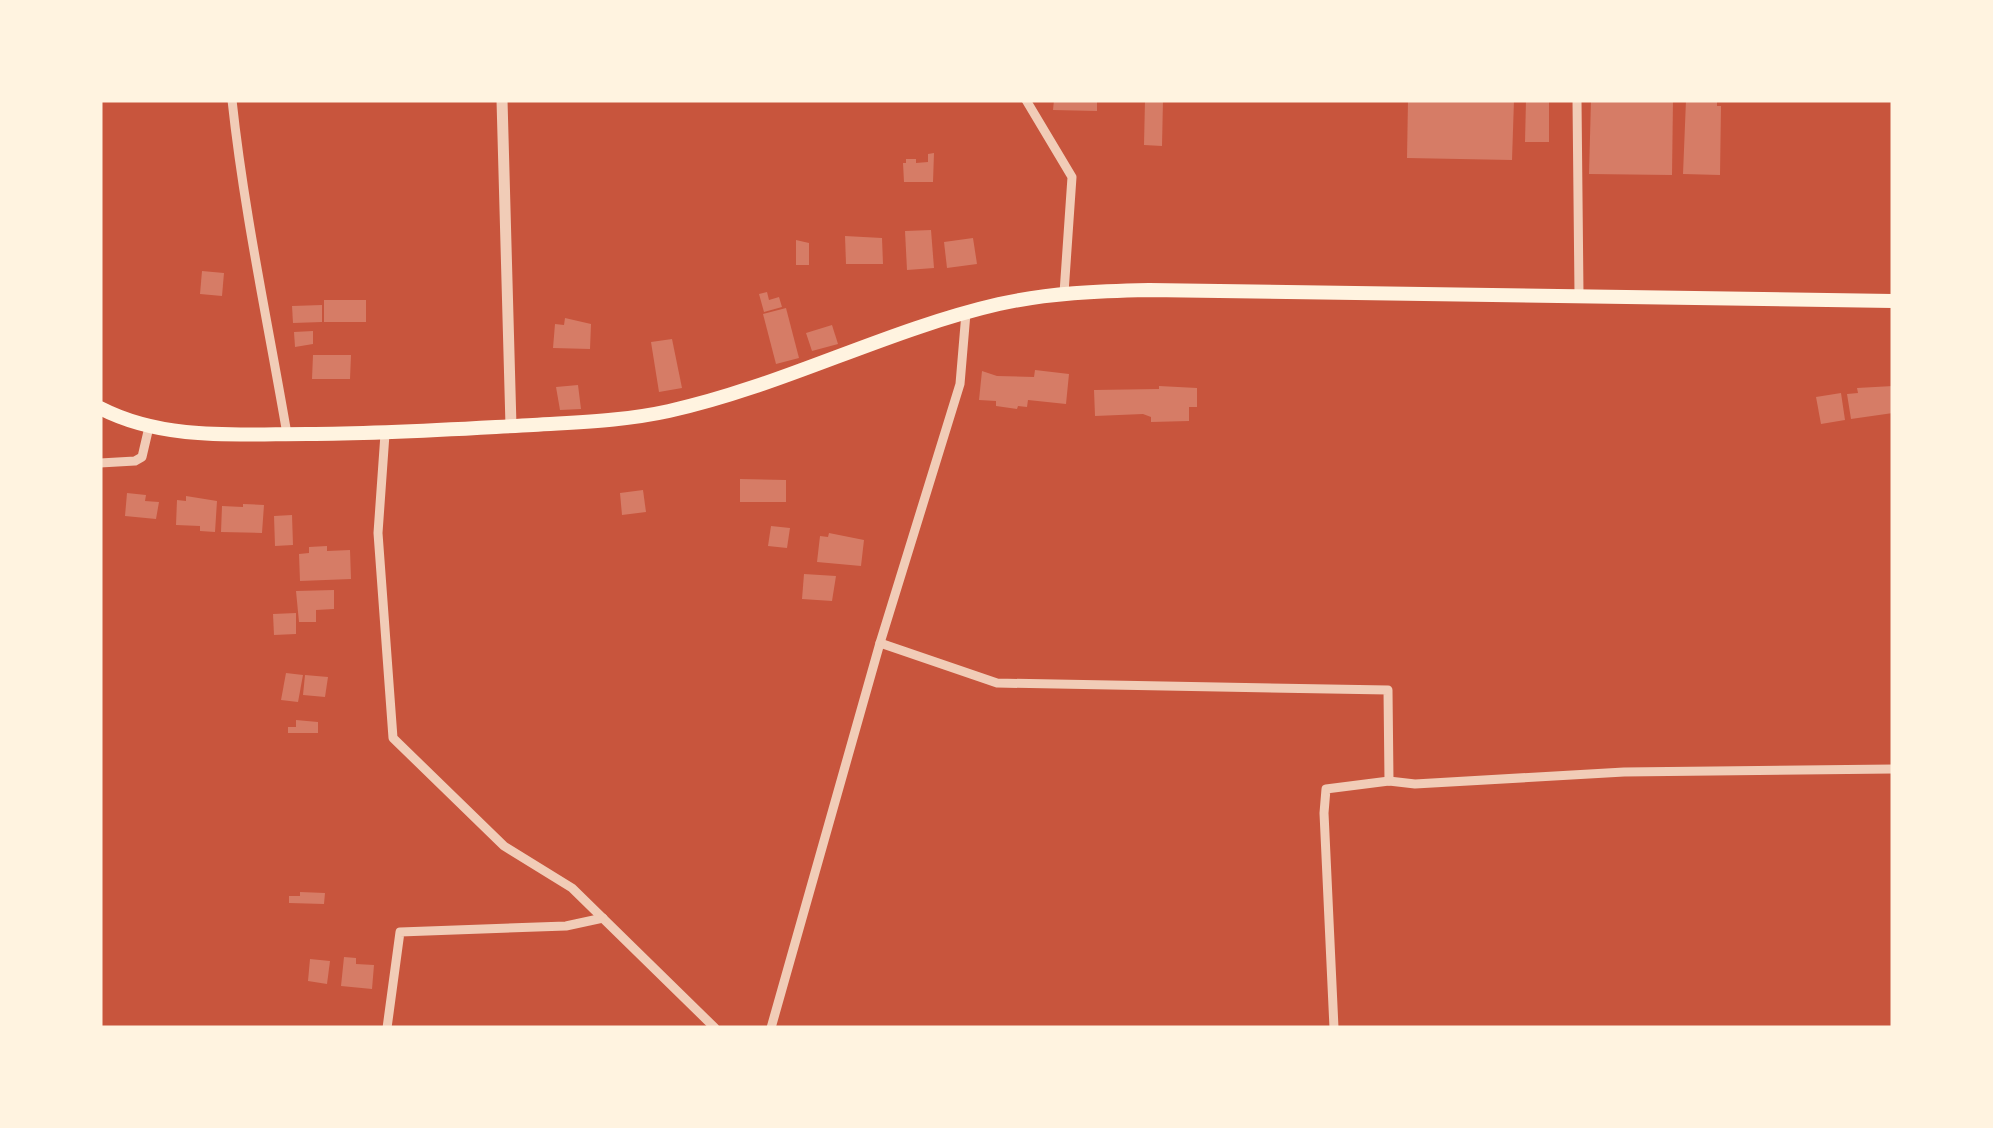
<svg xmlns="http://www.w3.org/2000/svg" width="1993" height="1128" font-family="'Open Sans',sans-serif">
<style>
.building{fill:#d67c66}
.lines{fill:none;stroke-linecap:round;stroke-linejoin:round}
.minor{stroke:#f1ccb7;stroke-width:9}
.tertiary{stroke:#f1ccb7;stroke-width:11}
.primary{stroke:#fff3e0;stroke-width:14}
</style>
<rect width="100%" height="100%" fill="#c8553d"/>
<!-- building -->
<g class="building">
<path d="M1054,100H1097V111L1053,110Z"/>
<path d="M1145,100H1163L1162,146L1144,145Z"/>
<path d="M1408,100H1514L1512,160L1407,158Z"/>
<path d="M1526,100H1549V142H1525Z"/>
<path d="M1591,100H1673L1672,175L1589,174Z"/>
<path d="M1686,100H1717V106H1721L1720,175L1683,174Z"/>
<path d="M934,153L933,182H904L903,163H906V159H916V163L928,162V154Z"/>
<path d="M931,230L934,268L907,270L905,231Z"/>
<path d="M845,236L882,238L883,264H846Z"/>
<path d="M973,238L977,264L947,268L944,242Z"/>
<path d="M796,240L809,243V265H796Z"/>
<path d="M202,271L224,273L222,296L200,294Z"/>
<path d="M767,292L769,300L779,297L782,307L764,312L759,294Z"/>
<rect x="324" y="300" width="42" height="22"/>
<path d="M322,305V322L293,323L292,306Z"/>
<path d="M786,308L799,358L776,364L763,314Z"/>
<path d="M565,318L591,324L590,349L553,348L555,324L564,325Z"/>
<path d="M832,325L838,344L812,351L806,333Z"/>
<path d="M313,331V344L295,347L294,332Z"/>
<path d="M672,339L682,388L659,392L651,342Z"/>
<path d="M313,355H351L350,379H312Z"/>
<path d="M1035,370L1069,374L1066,404L1028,400L1027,407L1018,406L1017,409L996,406V401L979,400L982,371L997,376L1034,377Z"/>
<path d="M578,385L581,409L560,410L556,387Z"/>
<path d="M1159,386L1197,388V407H1189V421L1151,422V417L1143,414L1095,416L1094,390L1159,389Z"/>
<path d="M1893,386V413L1851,419L1847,394L1858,393L1857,388Z"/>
<path d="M1841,393L1845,420L1821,424L1816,397Z"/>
<path d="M740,479L786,480V502H740Z"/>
<path d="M643,490L646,512L622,515L620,493Z"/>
<path d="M127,493L146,495L145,501L159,502L156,519L125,516Z"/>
<path d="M186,496L217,501L215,532L200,531V526L176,525L177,500L186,501Z"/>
<path d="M243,504L264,505L262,533L221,532L222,506L243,507Z"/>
<path d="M292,515L293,545L275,546L274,516Z"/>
<path d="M771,526L790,528L787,548L768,546Z"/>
<path d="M829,533L864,540L861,566L817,562L820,536L828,537Z"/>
<path d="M327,546V551L350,550L351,579L300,581L299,554L309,553V547Z"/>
<path d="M804,574L836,576L832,601L802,599Z"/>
<path d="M334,590V609L316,610V622H299L296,591Z"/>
<path d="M296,613V634L274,635L273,614Z"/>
<path d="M286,673L303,675L298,702L281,700Z"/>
<path d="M305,675L328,677L325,697L303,695Z"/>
<path d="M296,720L318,722V733H288V727H296Z"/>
<path d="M300,892L325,893L324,904L289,903V896H300Z"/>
<path d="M344,957L356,958V964L374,965L372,989L341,986Z"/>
<path d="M310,959L330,961L327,984L308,981Z"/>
</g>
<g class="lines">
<!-- minor -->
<g class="minor">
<path d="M232,100C244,212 268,323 287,434"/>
<path d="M1026,100L1072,177L1064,293"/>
<path d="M1577,100L1579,294"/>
<path d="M385,434L378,533L393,738L504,846L572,888L715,1028"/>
<path d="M100,463L135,461L142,457L149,427"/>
<path d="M880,643L997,683L1388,690L1389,781"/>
<path d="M387,1028L400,932L566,926L603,918"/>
<path d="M771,1028L880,643L960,384L966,313"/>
<path d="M1334,1028L1324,813L1326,789L1389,781L1415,784L1624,772L1893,769"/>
</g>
<!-- tertiary -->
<path class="tertiary" d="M502,100L511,426"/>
<!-- primary -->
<path class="primary" d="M100,408C164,441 237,434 307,434C383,434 458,429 533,425C578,422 624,421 669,411C782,386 886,330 999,304C1049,293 1098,291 1149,290L1893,301"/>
</g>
<!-- border -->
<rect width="1993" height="1128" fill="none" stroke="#fff3e0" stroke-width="205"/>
</svg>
